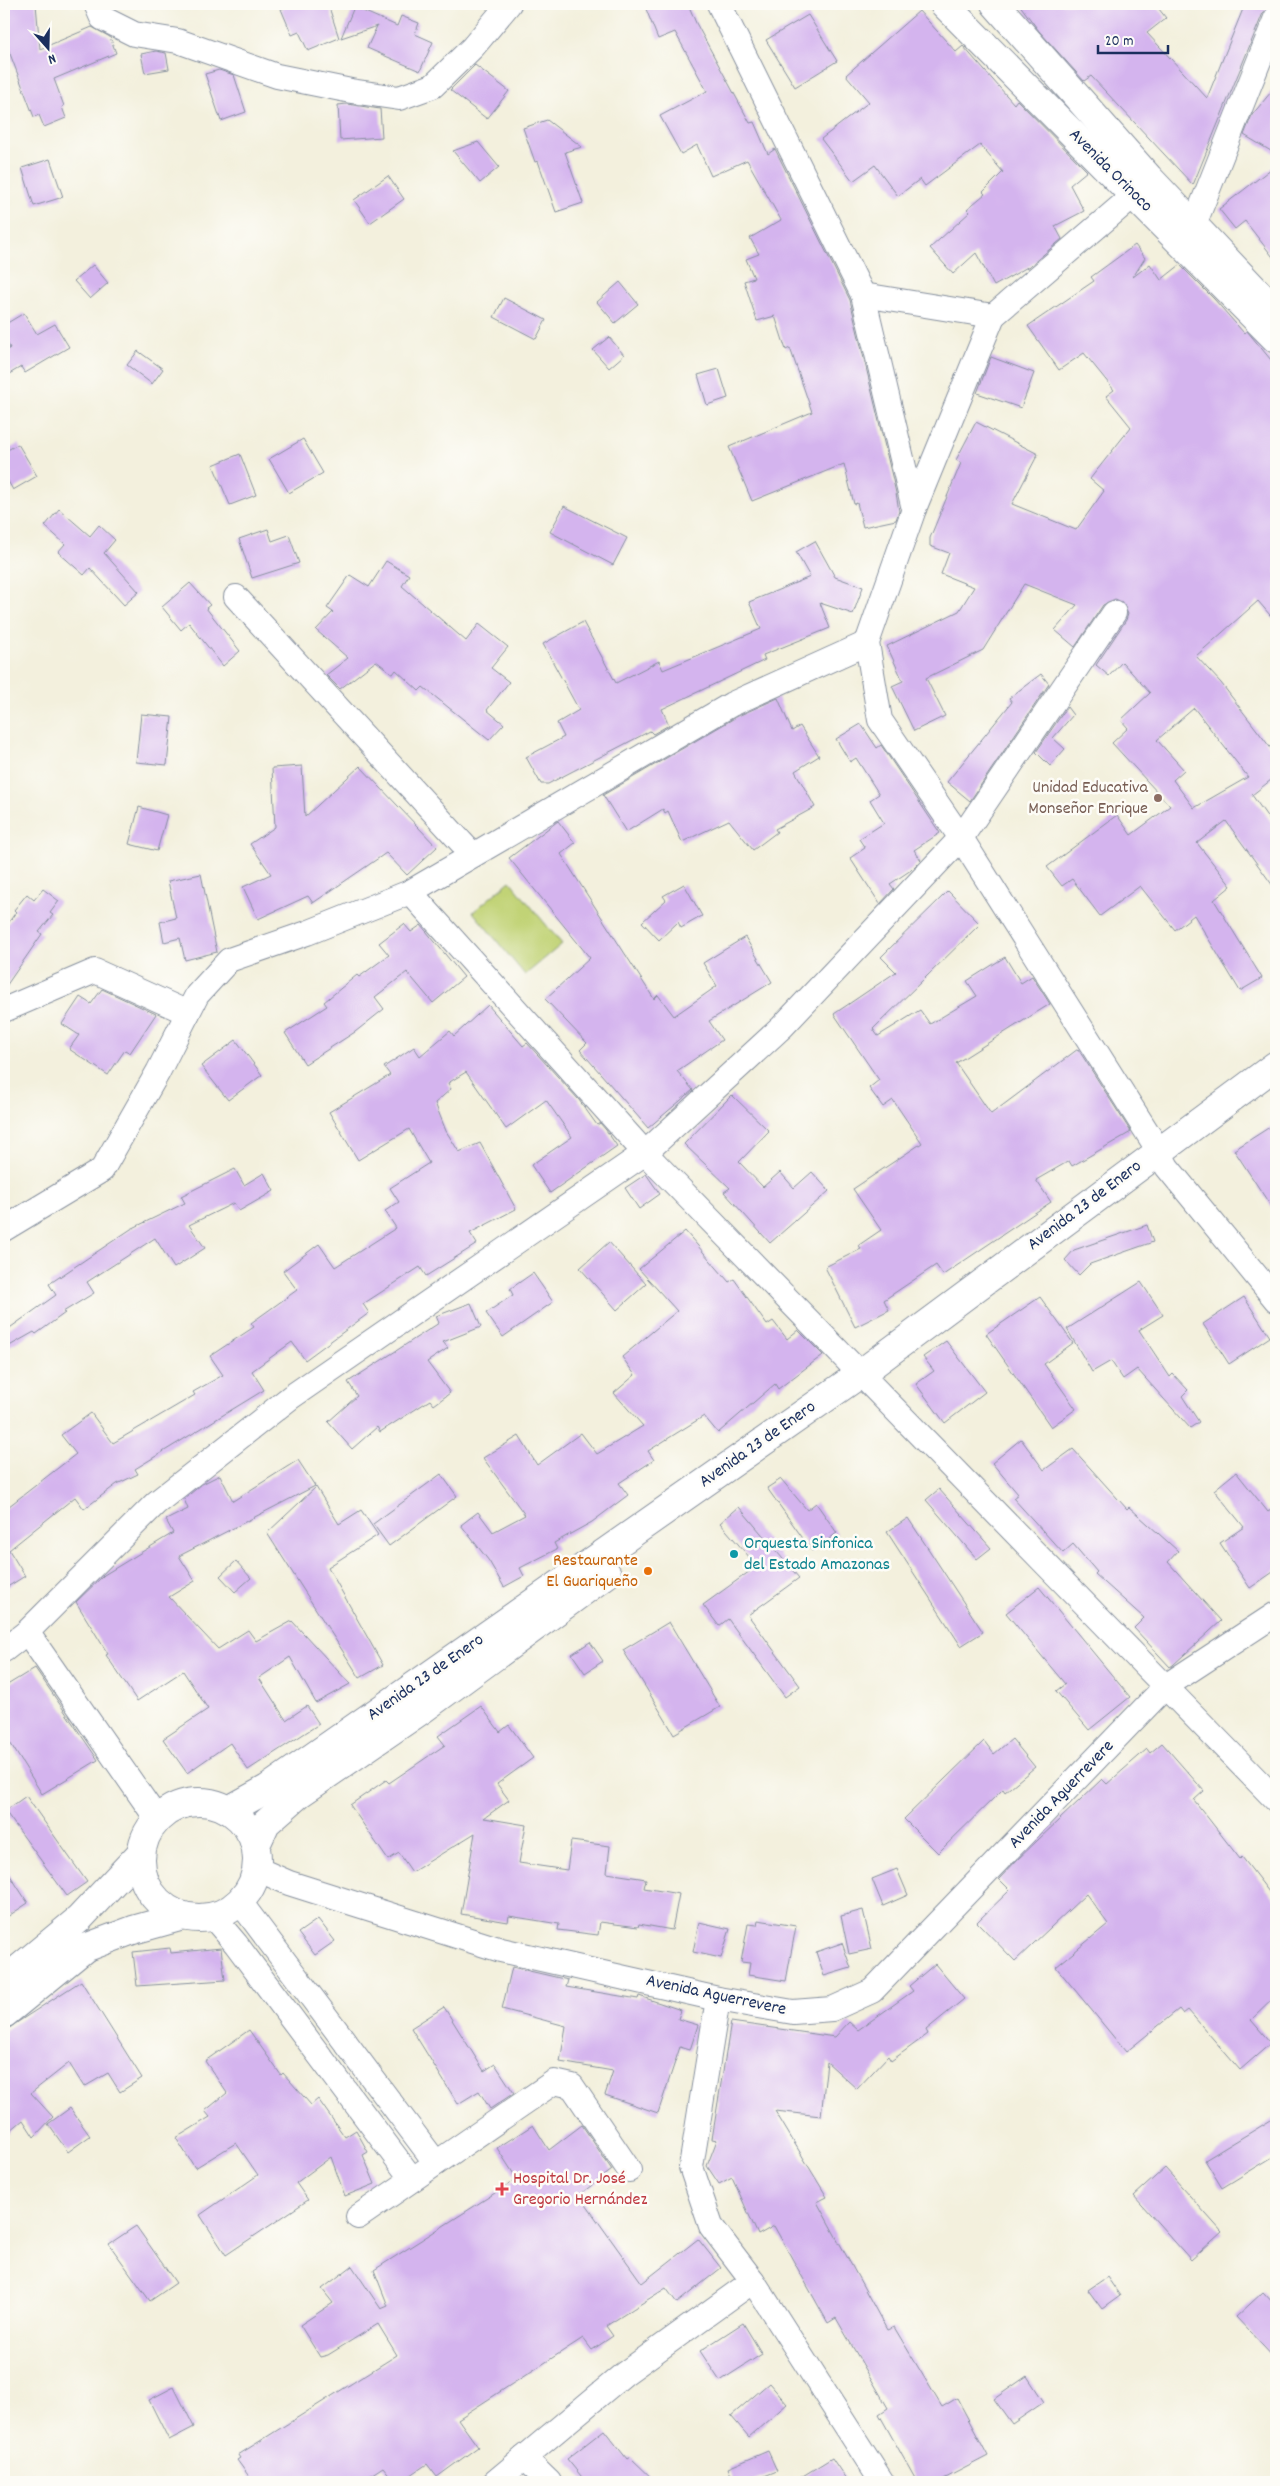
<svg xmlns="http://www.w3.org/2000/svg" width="1280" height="2486" font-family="Dekko,sans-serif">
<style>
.green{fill:#c1d376;stroke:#6e816a}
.building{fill:#d4b4ee;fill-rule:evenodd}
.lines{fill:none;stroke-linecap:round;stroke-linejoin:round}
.minor-casing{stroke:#87909e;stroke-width:26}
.secondary-casing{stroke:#87909e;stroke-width:30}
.minor{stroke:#fff;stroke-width:24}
.secondary{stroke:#fff;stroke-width:28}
.education-dot{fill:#8d6e63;stroke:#fdfcf7;stroke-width:2}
.culture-dot{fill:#0f9aa8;stroke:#fdfcf7;stroke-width:2}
.food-dot{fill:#e8710a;stroke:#fdfcf7;stroke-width:2}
.health-dot{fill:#e0444e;stroke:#fdfcf7;stroke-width:2}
.labels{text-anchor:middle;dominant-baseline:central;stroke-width:5;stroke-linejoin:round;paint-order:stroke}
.street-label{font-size:18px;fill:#1b2f5e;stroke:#fdfcf7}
.education-label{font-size:18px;fill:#785e54;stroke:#fdfcf7;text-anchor:end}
.culture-label{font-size:18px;fill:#0d838f;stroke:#fdfcf7;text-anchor:start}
.food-label{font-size:18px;fill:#c56008;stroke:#fdfcf7;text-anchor:end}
.health-label{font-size:18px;fill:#be3a42;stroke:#fdfcf7;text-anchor:start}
</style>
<rect width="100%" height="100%" fill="#fdfcf7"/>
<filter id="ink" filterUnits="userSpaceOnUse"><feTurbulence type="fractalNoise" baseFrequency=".02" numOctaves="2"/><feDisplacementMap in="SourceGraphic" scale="10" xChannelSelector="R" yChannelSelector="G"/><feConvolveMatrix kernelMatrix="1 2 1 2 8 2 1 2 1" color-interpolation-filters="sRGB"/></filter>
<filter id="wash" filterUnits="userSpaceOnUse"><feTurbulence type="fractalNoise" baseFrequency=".0096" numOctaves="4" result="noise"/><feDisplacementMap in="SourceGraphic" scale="20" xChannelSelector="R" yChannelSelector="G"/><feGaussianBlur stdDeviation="1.12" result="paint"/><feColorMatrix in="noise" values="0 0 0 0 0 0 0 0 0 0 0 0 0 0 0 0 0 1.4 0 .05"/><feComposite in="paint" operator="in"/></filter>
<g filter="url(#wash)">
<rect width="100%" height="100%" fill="#f3f0dd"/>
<!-- green -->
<path class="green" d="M510,881L562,944L525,975L473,912Z"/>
<g id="blocks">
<!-- building -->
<g class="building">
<path d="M4,4H36L40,49L92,27L110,37L116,53L54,79L64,106L62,107L66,118L44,127L39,115L34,117L4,38Z"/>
<path d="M294,4H328L339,38L308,51L299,32L292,35L281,9Z"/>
<path d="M644,4H688L696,23L750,123L754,122L768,154L775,149L779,157L850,300L896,493L899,511L896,520L863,527L857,503L854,504L844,464L752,501L729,447L812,412L790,348L786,350L775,316L757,321L744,281L754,278L746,259L759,254L750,238L781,220L747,160L711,176L697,145L681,154L660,116L707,91L675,32L658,39Z"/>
<path d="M1019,4H1155L1166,18L1147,33L1207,98L1245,4H1274L1263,13L1193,185L1091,76L1084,81L1039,31Z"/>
<path d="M354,7L397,26L401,16L419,23L415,34L433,42L420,71L367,48L377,26L341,38Z"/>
<path d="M919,11L956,52L963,46L1014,104L1017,100L1087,171L1070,185L1084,211L1055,226L1062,239L1031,265L994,286L976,253L953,274L930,248L970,212L967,209L985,194L983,192L1003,172L980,145L925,186L920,179L898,196L875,165L853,181L821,139L869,102L846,75Z"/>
<path d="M808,15L837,61L795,87L766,40Z"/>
<path d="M156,51L166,53L169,69L145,73L141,54Z"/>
<path d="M475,65L509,91L487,119L450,90Z"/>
<path d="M219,70L234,75L246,112L221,121L205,74Z"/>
<path d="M1276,86V154L1244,135L1252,115Z"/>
<path d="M347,104L380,109L382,137L340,140L338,105Z"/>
<path d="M547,120L582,147L565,152L583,203L556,212L538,161L535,162L523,128Z"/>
<path d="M478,142L499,167L480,183L453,151Z"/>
<path d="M50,159L63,197L34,206L22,168Z"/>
<path d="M1276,165V261L1245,221L1235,229L1219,209Z"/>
<path d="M388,176L404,199L370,223L354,200Z"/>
<path d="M1135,245L1145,258L1133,277L1150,264L1161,280L1180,265L1214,299L1244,333L1247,331L1276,366V622L1258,601L1196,656L1221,683L1276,755V776L1252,795L1276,829V890L1226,821L1197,843L1231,886L1214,900L1262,978L1240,991L1194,915L1175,930L1140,886L1100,916L1072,879L1062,886L1047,867L1117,815L1131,835L1170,806L1112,743L1128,728L1121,720L1150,693L1122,662L1109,676L1096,665L1126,620L1128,614L1122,602L1115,599L1103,605L1075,647L1055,630L1077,605L1024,584L983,650L926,678L945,716L914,731L892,686L903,681L887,646L959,611L974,587L941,574L949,553L930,546V538L961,463L956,460L976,422L1038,454L1012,504L1076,530L1104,491L1090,479L1131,427L1106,396L1114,390L1084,353L1059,370L1028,326L1094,281L1091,277ZM1194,708L1248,777L1194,808L1173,780L1184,770L1157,740Z"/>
<path d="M93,265L108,283L90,299L74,281Z"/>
<path d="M620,282L638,304L615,323L597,302Z"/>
<path d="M504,298L546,320L536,339L494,317Z"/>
<path d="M24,313L37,334L55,324L69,347L25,373L21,367L4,377V352L10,348L4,337V325Z"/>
<path d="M609,337L624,355L609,368L593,350Z"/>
<path d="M138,351L163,369L152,384L127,365Z"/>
<path d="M991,357L1034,373L1021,408L977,393Z"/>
<path d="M719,369L728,398L707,405L698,375Z"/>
<path d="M303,439L323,473L289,493L269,459Z"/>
<path d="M18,444L37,476L13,490L4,474V452Z"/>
<path d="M240,454L256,495L230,505L213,465Z"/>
<path d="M564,506L627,538L613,565L550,532Z"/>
<path d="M59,509L90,536L99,525L115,540L104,553L139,592L124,605L90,568L84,575L58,552L65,544L45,526Z"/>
<path d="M268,529L272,541L289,535L299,563L252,578L239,539Z"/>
<path d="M815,541L835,577L863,587L853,614L820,603L830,628L763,655L765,660L662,709L669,725L653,734L650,731L548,784H541L526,757L564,737L557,723L579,710L543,644L583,622L616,683L659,661L663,670L761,629L749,602L810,577L796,552Z"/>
<path d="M386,561L409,575L402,586L466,641L479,624L508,647L491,668L509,682L487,710L504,724L489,740L423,687L419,691L396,670L393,674L376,661L340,689L326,675L348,658L316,630L333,612L327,608L350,575L369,587Z"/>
<path d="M190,583L210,605L206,608L240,651L223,666L189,623L181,630L162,607Z"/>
<path d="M1041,674L1049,684L970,801L947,782L1012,702L1009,698Z"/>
<path d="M778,698L792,731L800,726L819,756L795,771L815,807L775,829L777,832L753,850L729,820L682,842L668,811L665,813L663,809L626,832L603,795L738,716Z"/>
<path d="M1067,707L1073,715L1053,738L1065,749L1050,766L1036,752Z"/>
<path d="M141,714L172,717L167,765L136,762Z"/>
<path d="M861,724L877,748L881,745L940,833L914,850L921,860L911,870L890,884L894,889L880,904L850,858L865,848L859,839L884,823L870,800L879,794L856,758L850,762L836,739Z"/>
<path d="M302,766L305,817L360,766L437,847L407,875L386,853L313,903L308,896L258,919L243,887L271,874L250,844L275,827L272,768Z"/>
<path d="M139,807L167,815L157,851L129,844Z"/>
<path d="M558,821L575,843L561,854L654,999L658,995L674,1016L717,986L703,963L745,937L772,982L709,1021L722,1040L677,1071L693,1090L648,1128L580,1050L587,1043L545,999L590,958L509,858Z"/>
<path d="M201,874L217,952L185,960L180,938L164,942L160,922L176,918L168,881Z"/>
<path d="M684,884L702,916L681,928L678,922L659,940L642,922L666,900L663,896Z"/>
<path d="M43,889L59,901L50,913L53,915L39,932L42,934L4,989V929L16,912L14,910L27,894L34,900Z"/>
<path d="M948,891L980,924L873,1029L878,1036L920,1010L930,1024L977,996L967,981L1005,957L1021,983L1032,976L1050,1004L956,1063L991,1114L1078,1049L1131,1132L1072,1166L1069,1161L1036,1180L1051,1202L943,1275L936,1265L884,1300L889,1310L855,1327L825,1267L861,1249L859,1245L881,1230L853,1189L922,1143L893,1100L883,1107L869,1088L879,1080L834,1014L896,972L881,957Z"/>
<path d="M404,924L411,932L421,925L464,977L433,1003L407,972L375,997L384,1009L355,1032L305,1064L285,1033L327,1006L324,1002L357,975L359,977L389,955L379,943Z"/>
<path d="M102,989L156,1014L130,1053L125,1050L108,1075L69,1049L79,1035L62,1024L80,997L91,1004Z"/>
<path d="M488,1005L523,1046L527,1043L579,1100L597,1125L600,1123L606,1130L617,1146L550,1193L531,1165L572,1137L546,1100L506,1129L466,1072L448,1083L451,1089L435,1103L446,1131L459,1152L480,1143L516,1209L470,1233L477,1244L426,1276L420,1267L363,1304L369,1313L305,1360L292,1342L252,1371L264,1390L135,1469L138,1474L117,1484L84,1509L75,1497L9,1550L25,1576L4,1589V1510L76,1454L61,1435L91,1413L113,1443L195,1395L193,1392L223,1375L210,1356L254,1327L251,1323L297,1290L283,1271L319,1244L335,1267L396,1228L385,1211L399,1202L390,1188L429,1163L409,1129L358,1160L329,1112L390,1075L384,1067L414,1047L420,1056L450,1031L454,1036Z"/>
<path d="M236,1040L262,1075L228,1100L201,1066Z"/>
<path d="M732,1095L769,1131L739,1162L763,1187L780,1172L794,1188L812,1172L829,1191L770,1243L724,1192L730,1188L684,1144Z"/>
<path d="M1276,1123V1214L1234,1150Z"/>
<path d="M235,1169L244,1185L264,1173L274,1191L239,1211L234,1203L189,1225L205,1248L174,1268L155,1238L87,1282L94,1293L63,1312L65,1313L36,1334L34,1332L4,1349V1332L56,1295L49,1284L131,1229L185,1203L181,1196Z"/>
<path d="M646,1174L660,1194L639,1209L625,1188Z"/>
<path d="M1147,1225L1153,1242L1090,1264L1079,1275L1065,1260L1074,1250Z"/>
<path d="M685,1231L729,1282L734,1279L767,1325L773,1321L787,1339L798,1330L823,1355L778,1389L775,1384L718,1433L704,1416L648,1451L654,1460L619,1483L628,1495L592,1522L554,1543L557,1549L520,1568L524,1576L504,1587L489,1561L461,1525L478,1512L493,1532L525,1515L483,1458L519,1436L537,1465L581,1433L597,1454L643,1426L614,1393L635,1375L622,1357L677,1311L639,1269Z"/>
<path d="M609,1242L646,1284L617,1310L580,1268Z"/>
<path d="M533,1273L553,1302L503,1337L486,1313L513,1295L510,1289Z"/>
<path d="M1141,1282L1163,1315L1139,1330L1170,1377L1173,1374L1188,1390L1182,1396L1199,1422L1190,1428L1137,1369L1123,1379L1111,1361L1092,1372L1067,1329Z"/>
<path d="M1040,1297L1073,1343L1044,1364L1076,1409L1051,1427L986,1334Z"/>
<path d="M1244,1297L1270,1337L1229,1364L1203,1324Z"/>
<path d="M471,1303L481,1327L443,1342L448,1348L427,1362L450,1393L434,1405L430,1400L380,1432L377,1427L352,1449L328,1422L357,1396L348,1382L439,1323L436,1316Z"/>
<path d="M946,1341L985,1392L945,1423L916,1384L934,1371L923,1357Z"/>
<path d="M1021,1439L1044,1470L1073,1449L1127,1509L1129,1507L1178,1551L1168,1562L1221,1621L1173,1665L1170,1667L1134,1628L1144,1618L1095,1574L1097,1572L1073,1544L1063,1553L1013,1498L1018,1494L992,1463Z"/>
<path d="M298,1460L315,1486L179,1556L195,1581L169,1597L218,1649L248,1630L256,1641L292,1621L350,1684L316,1703L290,1657L259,1678L286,1720L307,1706L319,1724L248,1770L230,1743L187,1773L163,1739L208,1709L183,1671L137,1701L106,1655L108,1654L76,1602L104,1575L173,1533L166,1520L188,1509L184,1499L202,1484L220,1475L233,1501Z"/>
<path d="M1236,1472L1268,1512L1276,1506V1570L1250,1588L1220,1543L1244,1527L1214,1490Z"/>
<path d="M441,1474L457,1496L389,1546L373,1524Z"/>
<path d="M781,1479L807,1510L816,1503L837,1533L812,1551L767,1488Z"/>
<path d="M316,1487L339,1524L361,1510L378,1535L328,1567L383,1665L360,1678L267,1533Z"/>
<path d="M939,1489L991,1548L977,1559L926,1500Z"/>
<path d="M739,1507L799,1578L748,1615L800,1686L785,1697L728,1619L719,1626L703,1605L757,1566L720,1523Z"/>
<path d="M908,1518L983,1632L961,1646L887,1532Z"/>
<path d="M236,1561L251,1578L235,1592L220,1576Z"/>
<path d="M1039,1587L1130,1697L1089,1730L1056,1691L1065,1684L1006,1613Z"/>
<path d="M669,1622L720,1707L674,1734L623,1650Z"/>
<path d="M590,1642L603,1661L585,1673L572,1654Z"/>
<path d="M35,1668L98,1760L42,1794L4,1733V1687Z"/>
<path d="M481,1706L500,1732L509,1725L533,1758L497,1784L509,1800L484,1818L526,1825L519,1863L567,1870L571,1841L610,1846L607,1873L646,1879L644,1888L679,1894L672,1930L639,1924L638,1927L600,1922L598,1935L558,1930L559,1924L509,1916L508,1922L461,1914L475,1833L412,1872L399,1853L388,1860L350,1805L386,1780L389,1783L445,1745L438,1736Z"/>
<path d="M1012,1739L1035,1767L1005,1792L1003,1789L938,1853L904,1819L984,1741L994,1754Z"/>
<path d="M1162,1743L1204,1791L1194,1800L1240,1859L1242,1857L1276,1901V1996L1251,2020L1271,2043L1240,2070L1188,2010L1183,2014L1179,2009L1126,2052L1056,1967L1108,1924L1086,1894L1015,1961L977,1922L1010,1890L999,1879L1017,1860L1102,1779L1107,1784L1147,1749L1150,1753Z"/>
<path d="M26,1796L87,1882L67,1896L5,1811Z"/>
<path d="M4,1866L28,1903L4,1919Z"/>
<path d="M897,1869L908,1895L883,1906L872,1879Z"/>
<path d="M863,1910L872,1949L849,1954L841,1916Z"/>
<path d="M318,1919L335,1941L315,1955L298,1933Z"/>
<path d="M758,1920L796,1926L786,1981L748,1975L750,1963L741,1962L748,1924L757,1925Z"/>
<path d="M699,1922L730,1929L721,1958L693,1952Z"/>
<path d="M842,1943L851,1968L824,1976L816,1952Z"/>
<path d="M170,1948L171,1953L221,1948L225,1980L137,1986L133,1952Z"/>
<path d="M935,1964L964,1999L926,2030L928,2034L891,2061L888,2056L857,2089L827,2062L821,2116L775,2111L827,2197L817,2202L887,2330L894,2327L942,2407L957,2398L988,2456L938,2482H917L879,2414L888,2408L836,2318L828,2323L774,2226L758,2235L732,2177L719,2184L707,2166L717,2140L712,2139L731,2022L835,2037L849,2022L858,2030L913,1991L909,1986Z"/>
<path d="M512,1967L568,1980L566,1987L638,1999L639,1996L681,2010L678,2019L698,2025L690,2050L680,2047L658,2113L605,2095L613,2071L560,2062L566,2026L502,2009Z"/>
<path d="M81,1981L142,2078L120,2092L108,2073L84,2087L69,2063L31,2093L53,2117L34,2137L23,2120L4,2136V2031Z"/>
<path d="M444,2007L484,2071L495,2064L514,2093L490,2109L479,2091L458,2104L411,2028Z"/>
<path d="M249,2030L281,2075L283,2073L311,2105L318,2099L345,2137L356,2130L368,2152L363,2155L375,2184L345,2196L331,2157L296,2183L308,2200L226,2255L200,2215L258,2175L236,2143L195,2168L176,2138L210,2117L205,2111L227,2093L205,2061Z"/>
<path d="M70,2108L90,2136L68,2152L48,2124Z"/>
<path d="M1276,2117V2155L1222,2188L1205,2160Z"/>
<path d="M533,2125L549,2150L582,2125L612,2170L579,2195L642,2283L698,2239L721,2268L677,2303L666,2288L606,2326L613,2336L592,2350L583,2338L458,2419L478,2447L437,2477L427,2464L401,2482H395L383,2467L360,2482H253L237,2460L240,2458L238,2455L397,2355L378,2324L328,2355L320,2357L300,2325L333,2303L322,2289L352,2266L381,2309L388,2306L374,2270L517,2179L497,2148Z"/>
<path d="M1165,2168L1222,2232L1191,2260L1134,2196Z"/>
<path d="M136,2226L176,2283L150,2301L109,2244Z"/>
<path d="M1107,2277L1120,2296L1102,2309L1088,2290Z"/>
<path d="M1263,2292L1276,2306V2360L1236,2317Z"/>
<path d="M743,2323L762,2354L720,2381L700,2351Z"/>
<path d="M1027,2376L1044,2402L1012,2424L994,2399Z"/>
<path d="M769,2383L787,2404L749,2437L731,2416Z"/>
<path d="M174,2387L194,2427L169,2440L149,2400Z"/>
<path d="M604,2430L627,2459L630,2457L656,2482H586L567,2459Z"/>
<path d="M768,2451L777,2471L749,2482H734L728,2468Z"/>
<path d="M832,2458L848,2482H793Z"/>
</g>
</g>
</g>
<g filter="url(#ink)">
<use href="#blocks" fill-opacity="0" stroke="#87909e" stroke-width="1"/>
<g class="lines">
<defs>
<g id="minor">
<path d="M96,4L102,18L134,34L178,41L277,76L351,91L399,98L433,86L473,47L509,4"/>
<path d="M719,4L863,295L914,509"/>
<path d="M1134,195L993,316L914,509L867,643L880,720L961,838L1159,1151L1167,1167L1276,1300"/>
<path d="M1194,225L1276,18"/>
<path d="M863,295L993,316"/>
<path d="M236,597L473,855"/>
<path d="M410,892L645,1153L1276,1800"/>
<path d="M4,1010L95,971L188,1013"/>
<path d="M4,1229L102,1170L158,1072L197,995L229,960L307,933L410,892L732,704L867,643"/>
<path d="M27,1632L157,1819"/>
<path d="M4,1650L27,1632L156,1503L291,1397L645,1153L782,1027L961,838L1114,613"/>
<path d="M257,1869L289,1883L501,1950L718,1999L793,2012L832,2009L872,1991L1166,1686L1276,1614"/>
<path d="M240,1902L436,2163"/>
<path d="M213,1917L236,1944L412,2179"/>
<path d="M718,1999L691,2167L711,2226L753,2281L882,2482"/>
<path d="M358,2217L554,2082L572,2086L629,2170"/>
<path d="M524,2458L549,2482"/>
<path d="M495,2482L624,2374L753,2281"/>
</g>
<g id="secondary">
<path d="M944,4L1276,339"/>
<path d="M995,4L1149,178L1276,312"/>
<circle cx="199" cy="1860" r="58"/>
<path d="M229,1810L267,1789L860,1374L1276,1065"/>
<path d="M256,1845L266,1823L299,1794L423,1709L607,1574"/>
<path d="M4,1981L79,1919L141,1853"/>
<path d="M4,2014L85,1948L133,1930L183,1916"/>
</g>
</defs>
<!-- minor casing -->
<use href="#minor" class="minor-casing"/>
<!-- secondary casing -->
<use href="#secondary" class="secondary-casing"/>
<!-- minor -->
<use href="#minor" class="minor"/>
<!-- secondary -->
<use href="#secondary" class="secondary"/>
</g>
</g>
<!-- markers -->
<circle class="education-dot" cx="1158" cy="798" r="5"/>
<circle class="culture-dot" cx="734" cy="1554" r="5"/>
<circle class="food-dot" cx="648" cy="1571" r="5"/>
<path class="health-dot" d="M499.5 2181.5h5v5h5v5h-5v5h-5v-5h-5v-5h5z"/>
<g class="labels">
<!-- street labels -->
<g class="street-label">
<text transform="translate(1110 171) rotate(45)">Avenida Orinoco</text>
<text transform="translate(1085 1206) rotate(-37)">Avenida 23 de Enero</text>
<text transform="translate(758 1445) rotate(-35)">Avenida 23 de Enero</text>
<text transform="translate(426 1678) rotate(-35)">Avenida 23 de Enero</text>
<text transform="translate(1062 1795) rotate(-46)">Avenida Aguerrevere</text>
<text transform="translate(716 1996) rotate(12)">Avenida Aguerrevere</text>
</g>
<!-- education labels -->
<g class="education-label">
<text x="1148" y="788">Unidad Educativa<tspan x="1148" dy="21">Monseñor Enrique</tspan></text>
</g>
<!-- culture labels -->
<g class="culture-label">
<text x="744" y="1544">Orquesta Sinfonica<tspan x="744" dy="21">del Estado Amazonas</tspan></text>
</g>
<!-- food labels -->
<g class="food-label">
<text x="638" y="1561">Restaurante<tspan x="638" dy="21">El Guariqueño</tspan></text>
</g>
<!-- health labels -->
<g class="health-label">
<text x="513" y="2179">Hospital Dr. José<tspan x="513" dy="21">Gregorio Hernández</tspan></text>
</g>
</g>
<!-- margin -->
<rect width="1280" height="2486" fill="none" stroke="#fdfcf7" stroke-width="20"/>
<!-- north arrow -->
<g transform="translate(48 48) rotate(160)" stroke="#fdfcf7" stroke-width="4" paint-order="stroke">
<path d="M0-4L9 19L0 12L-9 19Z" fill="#1b2f5e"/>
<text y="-8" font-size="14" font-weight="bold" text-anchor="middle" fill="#1b2f5e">N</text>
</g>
<!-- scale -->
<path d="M1098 45v8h70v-8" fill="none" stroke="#1b2f5e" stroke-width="2.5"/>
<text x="1105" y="45" font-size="15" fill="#1b2f5e" stroke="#fdfcf7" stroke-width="4" paint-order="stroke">20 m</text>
</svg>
